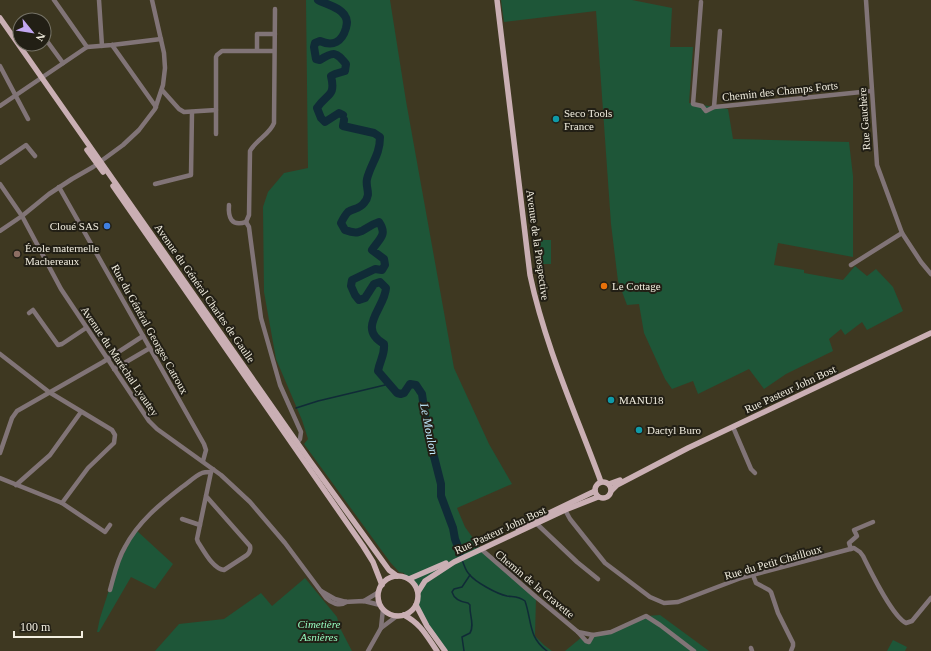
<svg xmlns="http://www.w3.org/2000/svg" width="931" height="651" font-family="'Times New Roman',serif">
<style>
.green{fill:#1e5638}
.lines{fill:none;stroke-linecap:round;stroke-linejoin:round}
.stream{stroke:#102b37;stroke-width:1.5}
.river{stroke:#102b37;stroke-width:8}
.minor{stroke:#817477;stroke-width:4.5}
.major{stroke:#caafb4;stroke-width:5.5}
.culture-dot{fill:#0f9aa8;stroke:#221f15;stroke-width:1.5}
.shop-dot{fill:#3f7fe0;stroke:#221f15;stroke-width:1.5}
.education-dot{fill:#8d6e63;stroke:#221f15;stroke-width:1.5}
.food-dot{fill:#e8710a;stroke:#221f15;stroke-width:1.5}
.labels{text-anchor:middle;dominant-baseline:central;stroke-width:4;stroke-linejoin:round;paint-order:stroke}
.street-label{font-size:11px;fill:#f2eee0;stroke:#221f15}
.poi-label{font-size:11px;fill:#f2eee0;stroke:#221f15;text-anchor:start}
.park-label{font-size:11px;font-style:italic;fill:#96fdc1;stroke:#221f15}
.water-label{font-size:12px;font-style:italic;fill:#c0e9fe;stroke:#221f15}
</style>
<rect width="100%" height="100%" fill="#3e3821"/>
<!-- green -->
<g class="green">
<path d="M306,0H390L406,101L454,368L489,444L512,484L457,508L465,527L483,552L536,597L535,636L544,645L552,651H445L416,605L419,597L413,583L405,577L404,573L399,572L390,562L304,444L308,439L302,420L276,359L264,292L263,207L268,192L284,173L308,168Z"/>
<path d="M501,0H632L672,8L670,47H693L689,103L728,109L733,139L849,142L853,176V257L778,243L774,265L804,270V273L843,280L855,266L867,276L876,269L893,287L903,311L867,330L862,322L845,335L841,329L829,339L833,351L786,374L764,389L749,369L698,394L693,381L672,389L665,379L644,333L639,304L627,305L618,281L611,224L596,11L504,22Z"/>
<path d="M539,240H551V264H540Z"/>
<path d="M136,530L173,564L155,589L131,577L99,632H97L100,618L115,571Z"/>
<path d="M305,578L337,617L340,628L352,651H155L179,624L224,619L261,593L272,606Z"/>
<path d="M660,615L709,651H565L582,637L586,641L593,635L611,632L646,616Z"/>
<path d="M893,640L907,647L905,651H887Z"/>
</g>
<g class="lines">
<!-- stream -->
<g class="stream">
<path d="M296,408L318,401L385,385L388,383"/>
<path d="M462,560C464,564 465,570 469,574C475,582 497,594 507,596C514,597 519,596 525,601C532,621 528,637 547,651"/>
<path d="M464,651L462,637L470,633C475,625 469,614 470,605L468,603C461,602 454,599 452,592L454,589L462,587L470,575"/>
</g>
<!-- river -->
<g class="river">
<path d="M318,0C327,5 340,7 345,16C348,20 347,24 346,28C342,42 333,47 320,41L315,43L314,47L316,59L320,60C334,51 336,52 346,64L345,71L335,74L331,76C336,97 327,93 317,108L321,118L325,122L339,113L343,115"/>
<path d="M344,120L343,126L374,133L380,137C380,155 371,163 367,179C365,188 372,194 364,203C361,208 353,209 348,212C345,215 343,219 341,223L345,230C363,237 363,227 379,222C388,235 379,239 372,250L384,259L385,265L382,270L375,269L352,280L351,286L355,295L359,300L365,298L374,284L380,282L386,288C385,308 356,328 384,344C385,355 380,360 378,371L397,393L401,394L404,393L410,384L416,385L422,394L427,429L441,484V496L453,528L455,539L460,552"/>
</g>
<!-- minor -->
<g class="minor">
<path d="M54,0L87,47"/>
<path d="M99,0L102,46"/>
<path d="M866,0L877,165L902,233L921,262L931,274"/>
<path d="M701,2L693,104L702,106L706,111L714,107L725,106L871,91"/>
<path d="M44,37L63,63"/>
<path d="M112,45L156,107"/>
<path d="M257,50V34H275"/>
<path d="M0,66L28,119"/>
<path d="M162,90L179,109L184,112L216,110V57L217,55L222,51H274"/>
<path d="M0,106L87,47L112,45L161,39"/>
<path d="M714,107L720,31"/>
<path d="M216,110V134"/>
<path d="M0,163L26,145L35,156"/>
<path d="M0,184L22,216L61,289L149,421L157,429L221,475L250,502L285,543L326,598C331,603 340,607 346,602"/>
<path d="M155,184L191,175L192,112"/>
<path d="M59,187L204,444L206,450L203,461"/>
<path d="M229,205C228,217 231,227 246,222"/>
<path d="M246,222L249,227L250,235L261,318L280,385L301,432L300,439L295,445"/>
<path d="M246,222L249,215L250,151C256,140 270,134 274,123L275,9"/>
<path d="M0,231L22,216L49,194L72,179L93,167L123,145L139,130L155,109L163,85L165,68L164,53L152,0"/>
<path d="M851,265L902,233"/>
<path d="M29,313L33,310L58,345L62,344L86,328"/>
<path d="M0,354L49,392L112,430L115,435L114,443L88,468L62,503L0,478"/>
<path d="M114,369L150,348"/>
<path d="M733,427L751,469L755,473"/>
<path d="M0,453L12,418L17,411L103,362L143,336"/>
<path d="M16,485L50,455L81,412"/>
<path d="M206,496L250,546C251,550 250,552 247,555L224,570C213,569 204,551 198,542L197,539L211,472L213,469"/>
<path d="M62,503L105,532L110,525"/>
<path d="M564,508L570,519L605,563L650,597L664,603L678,602L741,578L854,548L860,552L863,556C871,572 892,616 906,623L912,621L931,598"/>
<path d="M182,519L200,525"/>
<path d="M537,524L577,562L598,579"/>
<path d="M481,549L536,597L578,632L593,635L611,632L646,616L660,625L694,651"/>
<path d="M851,549L849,543L857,536L854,530L873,522"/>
<path d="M753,575L756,583L769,590L771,592L778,613L793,643V646L791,651"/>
<path d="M110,590C114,576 117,560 125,547C138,522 160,504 182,487C188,483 195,476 202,473C204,472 208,472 211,472"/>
<path d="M321,591L335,599L346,602"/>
<path d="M364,601L379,592"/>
<path d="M344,602L364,601L380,605"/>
<path d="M381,628L397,616"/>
<path d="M578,632L586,641L589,642L593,635"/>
<path d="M751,648L752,651"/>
<path d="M368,651L381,628L383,609"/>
</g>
<!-- major -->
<g class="major">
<path d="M497,0L530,275C545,346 576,414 601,482"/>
<path d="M0,18L310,461L389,570L397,576"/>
<path d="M87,150L103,172"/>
<path d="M113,186L363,546L373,562L382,585"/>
<circle cx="603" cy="490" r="8"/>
<path d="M609,484L620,480"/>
<path d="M612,490L617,485L688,448L931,333"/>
<path d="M518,528L595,491"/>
<circle cx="398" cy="596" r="20"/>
<path d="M409,579L446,563"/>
<path d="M418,592L425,581L454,562L565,510L598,497"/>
<path d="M416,605L427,626L445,651"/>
<path d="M404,615C421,624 426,635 437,651"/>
</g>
</g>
<!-- markers -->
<g class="culture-dot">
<circle cx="556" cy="119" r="4"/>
<circle cx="611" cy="400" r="4"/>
<circle cx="639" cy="430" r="4"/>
</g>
<circle class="shop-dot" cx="107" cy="226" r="4"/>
<circle class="education-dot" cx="17" cy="254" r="4"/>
<circle class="food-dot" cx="604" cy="286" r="4"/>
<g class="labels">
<!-- street labels -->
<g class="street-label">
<text transform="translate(780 91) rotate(-6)">Chemin des Champs Forts</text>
<text transform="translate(864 119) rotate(-94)">Rue Gauchère</text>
<text transform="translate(538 245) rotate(82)">Avenue de la Prospective</text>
<text transform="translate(205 293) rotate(55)">Avenue du Général Charles de Gaulle</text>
<text transform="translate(150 329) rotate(61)">Rue du Général Georges Catroux</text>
<text transform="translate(120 361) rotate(56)">Avenue du Maréchal Lyautey</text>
<text transform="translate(790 389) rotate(-25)">Rue Pasteur John Bost</text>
<text transform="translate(500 530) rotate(-25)">Rue Pasteur John Bost</text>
<text transform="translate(773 562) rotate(-16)">Rue du Petit Chailloux</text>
<text transform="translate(535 584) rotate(40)">Chemin de la Gravette</text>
</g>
<!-- poi labels -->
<g class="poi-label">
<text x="564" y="113">Seco Tools<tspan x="564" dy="13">France</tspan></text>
<text x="99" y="226" text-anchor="end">Cloué SAS</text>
<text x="25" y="248">École maternelle<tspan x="25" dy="13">Machereaux</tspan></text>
<text x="612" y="286">Le Cottage</text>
<text x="619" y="400">MANU18</text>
<text x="647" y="430">Dactyl Buro</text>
</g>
<!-- park labels -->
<g class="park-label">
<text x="319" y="624">Cimetière<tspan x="319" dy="13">Asnières</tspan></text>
</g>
<!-- water labels -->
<g class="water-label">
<text transform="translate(429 429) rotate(79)">Le Moulon</text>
</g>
</g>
<!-- north arrow -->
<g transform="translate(32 32) rotate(120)"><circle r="19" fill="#221f15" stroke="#757266"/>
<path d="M0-3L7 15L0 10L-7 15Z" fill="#c2a7f2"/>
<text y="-6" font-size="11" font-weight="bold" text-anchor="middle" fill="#f2eee0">N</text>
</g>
<!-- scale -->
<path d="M14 631v6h68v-6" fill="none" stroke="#f2eee0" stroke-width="2"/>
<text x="20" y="631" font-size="12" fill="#f2eee0" stroke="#221f15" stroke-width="3" paint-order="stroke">100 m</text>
</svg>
